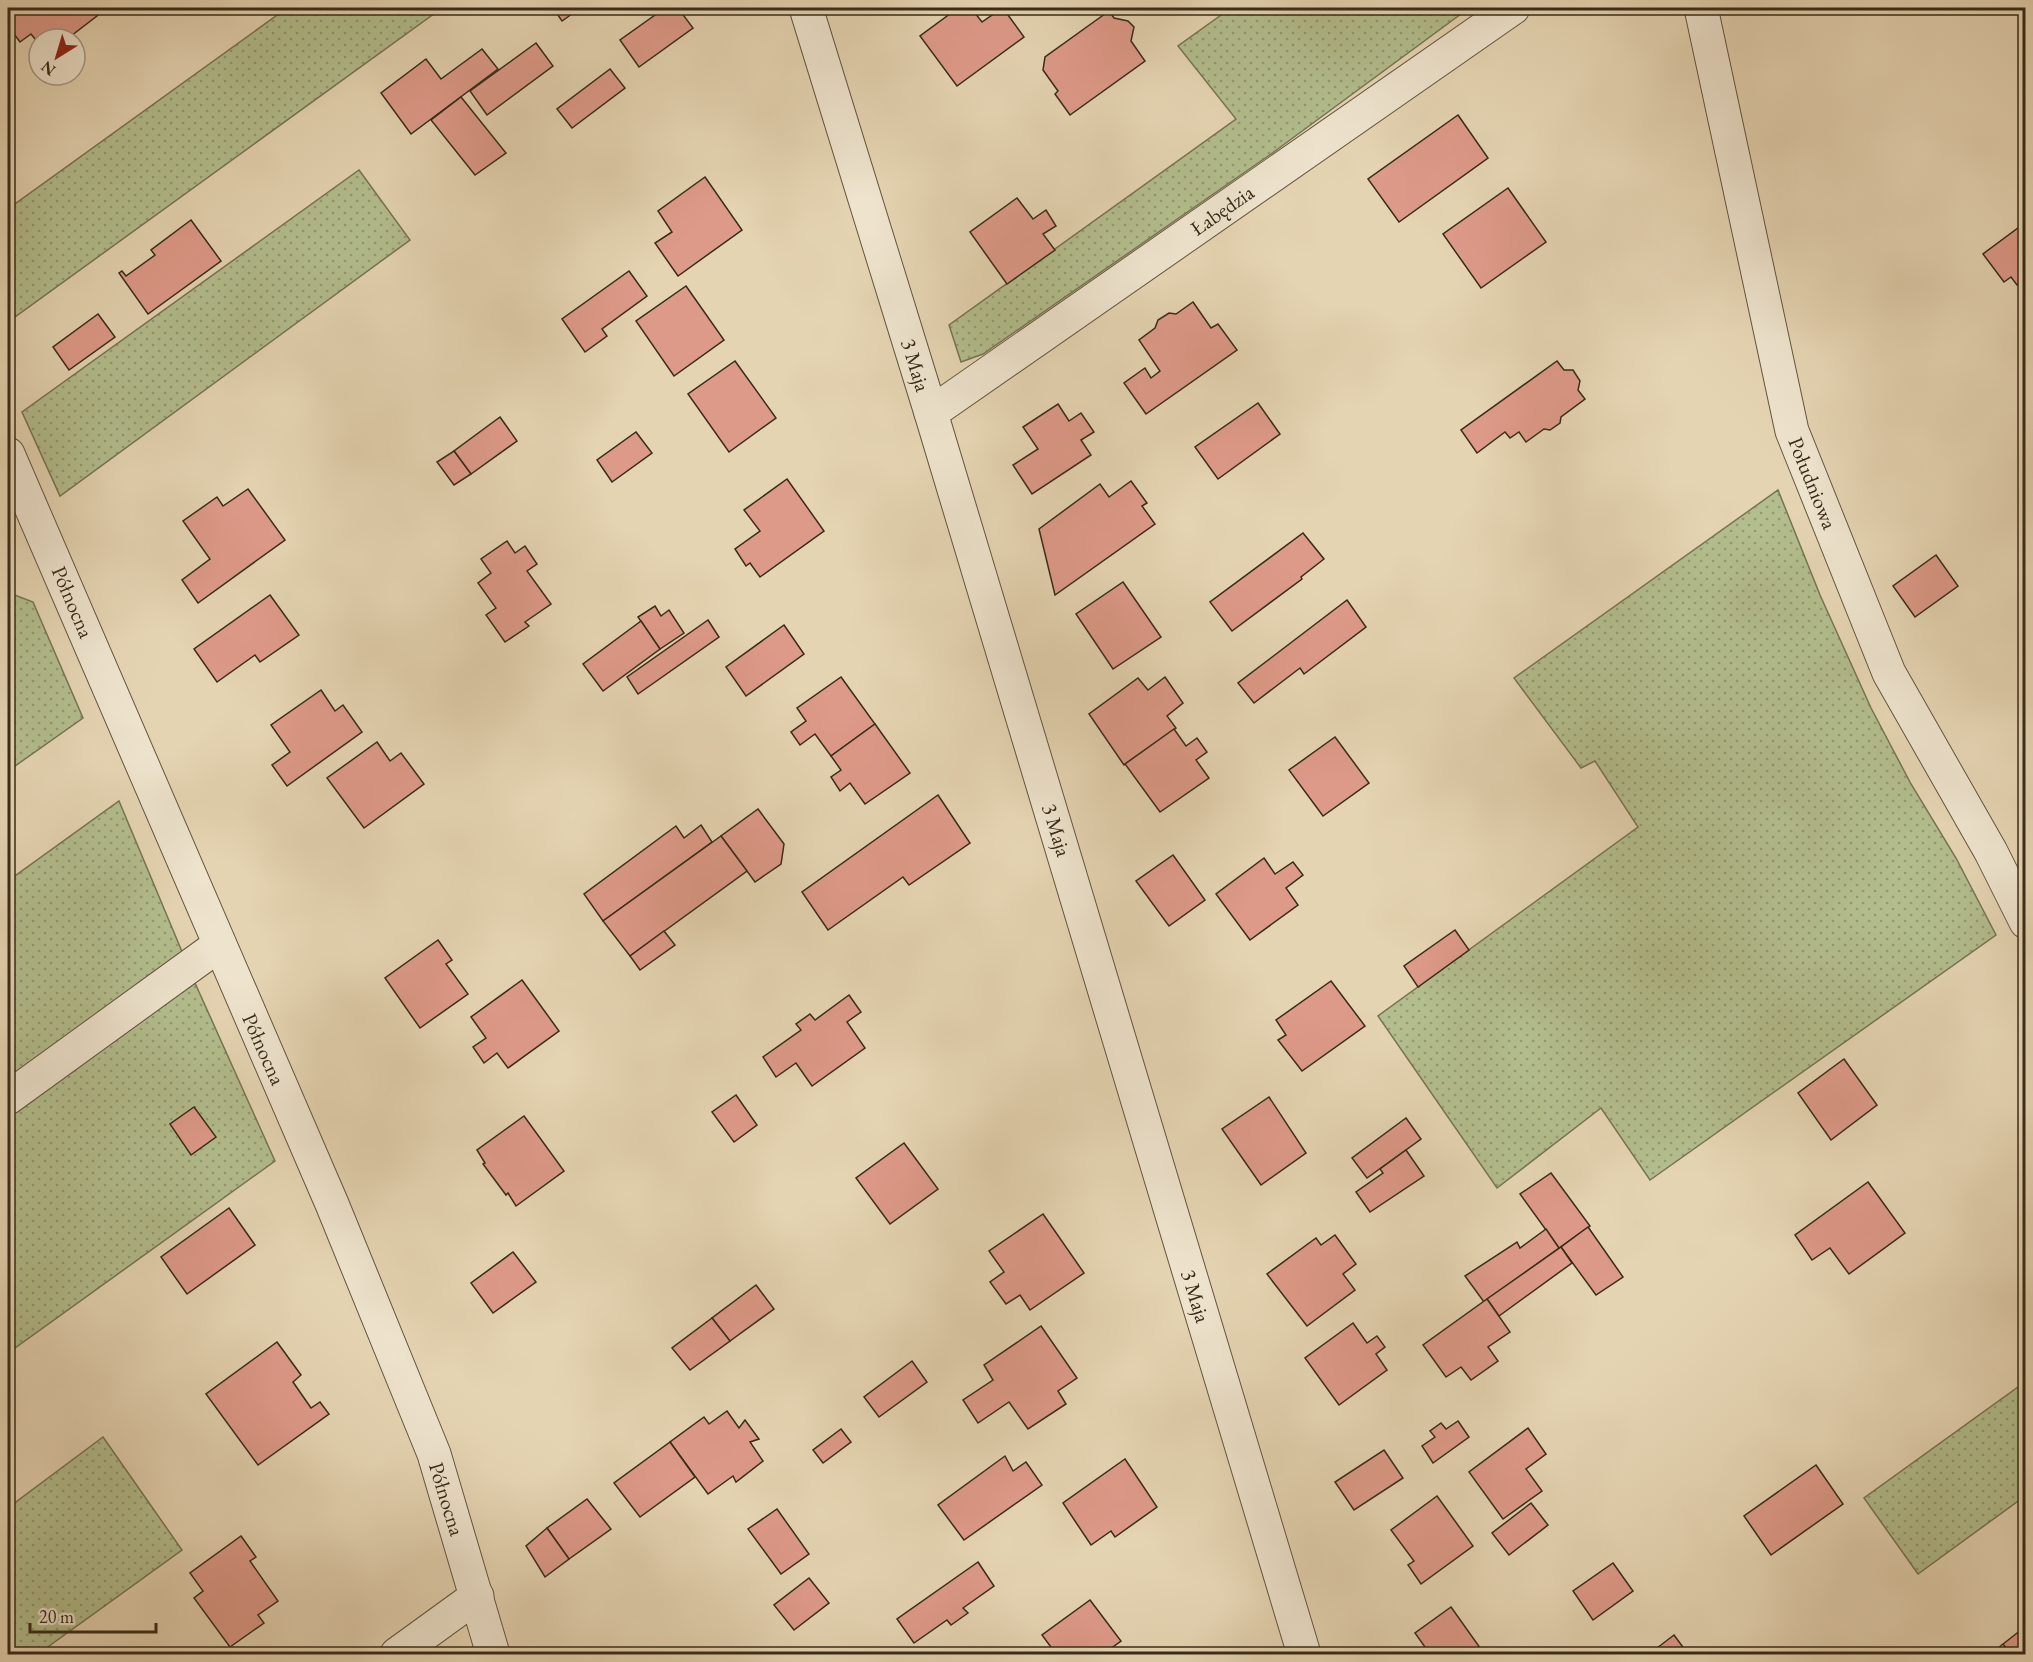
<svg xmlns="http://www.w3.org/2000/svg" width="2033" height="1662" font-family="'EB Garamond',serif">
<style>
.grass{fill:url(#grass-dots);stroke:#767453;stroke-width:1.5}
.building{fill:#de9a89;stroke:#382b19;stroke-width:1.5}
.lines{fill:none;stroke-linecap:round;stroke-linejoin:round}
.minor-casing{stroke:#63553f;stroke-width:35}
.minor{stroke:#eee3cd;stroke-width:33}
.labels{text-anchor:middle;dominant-baseline:central;stroke-width:4.5;stroke-linejoin:round;paint-order:stroke}
.street-label{font-size:21px;fill:#382b19;stroke:#eee3cd}
</style>
<defs>
<pattern id="grass-dots" width="8" height="8" patternUnits="userSpaceOnUse" patternTransform="scale(1.5)"><rect width="8" height="8" fill="#b3bd8d"/><path d="M2 2h.1M6 6h.1" fill="none" stroke="#939a72" stroke-width="1.8" stroke-linecap="round"/></pattern>
</defs>
<rect width="100%" height="100%" fill="#e5d4b2"/>
<filter id="stains"><feTurbulence type="fractalNoise" baseFrequency=".00333" numOctaves="4"/><feColorMatrix values="0 0 0 0 .2 0 0 0 0 .09 0 0 0 0 .02 0 0 0 .5 -.17"/></filter>
<radialGradient id="worn" r=".72"><stop offset=".6" stop-color="#630" stop-opacity="0"/><stop offset="1" stop-color="#630" stop-opacity=".3"/></radialGradient>
<!-- grass -->
<g class="grass">
<path d="M287,8H442L8,322V209Z"/>
<path d="M1231,8H1469L1271,154L983,354L961,362L949,325L1236,119L1178,46Z"/>
<path d="M359,170L410,240L60,496L22,412Z"/>
<path d="M1778,490L1820,595L1871,708L1911,784L1956,858L1996,935L1650,1180L1601,1108L1497,1188L1378,1016L1638,827L1595,761L1581,768L1514,678Z"/>
<path d="M8,594H12L33,602L83,718L8,771Z"/>
<path d="M119,801L183,954L8,1080V881Z"/>
<path d="M195,983L275,1161L8,1353V1118Z"/>
<path d="M2025,1382V1496L1918,1574L1864,1498Z"/>
<path d="M103,1437L182,1550L38,1654H8V1508Z"/>
</g>
<!-- building -->
<g class="building">
<path d="M8,8H99L102,12L67,39H39V44L31,34L20,42L11,30L8,33Z"/>
<path d="M553,8H578L579,9L562,21Z"/>
<path d="M665,8H678L693,28L639,67L620,40Z"/>
<path d="M958,8H971L982,22L992,15L987,8H1003L1024,37L957,86L920,36Z"/>
<path d="M1109,11L1114,18L1128,21L1134,27L1131,41L1145,61L1070,115L1055,94L1058,91L1043,70L1045,57Z"/>
<path d="M536,43L553,66L487,115L470,91Z"/>
<path d="M482,49L498,69L411,134L381,93L426,59L441,79Z"/>
<path d="M610,69L625,88L572,128L557,109Z"/>
<path d="M461,97L506,153L475,175L431,120Z"/>
<path d="M1458,115L1488,158L1399,222L1368,179Z"/>
<path d="M705,177L742,230L678,276L655,243L672,232L658,211Z"/>
<path d="M1508,188L1546,242L1481,288L1443,234Z"/>
<path d="M1017,198L1033,219L1046,210L1056,226L1043,234L1055,250L1007,284L970,232Z"/>
<path d="M191,220L221,261L148,314L119,273L122,271L126,276L155,255L151,250Z"/>
<path d="M2026,222V279L2017,285L2011,277L2004,282L1983,254Z"/>
<path d="M629,271L647,296L602,329L607,336L585,352L562,319Z"/>
<path d="M686,286L724,340L674,376L636,321Z"/>
<path d="M1193,302L1211,328L1218,324L1237,350L1146,414L1124,383L1145,368L1151,378L1160,371L1139,340L1155,328L1158,320L1169,313L1176,314Z"/>
<path d="M98,314L115,337L69,370L53,347Z"/>
<path d="M735,361L776,418L729,452L688,394Z"/>
<path d="M1557,361L1564,370H1573L1580,381L1578,390L1585,399L1561,417L1560,423L1550,430L1544,429L1526,442L1519,432L1510,438L1505,432L1477,453L1461,430Z"/>
<path d="M1258,403L1280,434L1218,479L1195,447Z"/>
<path d="M1058,404L1069,421L1081,413L1094,432L1081,440L1091,455L1032,494L1013,465L1038,449L1023,427Z"/>
<path d="M500,417L517,441L471,474L454,451Z"/>
<path d="M636,432L652,453L612,482L597,460Z"/>
<path d="M454,451L471,474L454,485L437,462Z"/>
<path d="M787,479L824,531L760,577L750,563L746,566L735,549L760,531L744,510Z"/>
<path d="M1131,481L1147,503L1142,506L1155,524L1055,595L1039,529L1100,484L1109,497Z"/>
<path d="M248,489L285,540L198,603L182,580L210,559L183,521L217,497L223,506Z"/>
<path d="M1303,533L1324,559L1301,577L1302,579L1232,631L1210,602Z"/>
<path d="M507,541L515,553L525,546L537,564L527,571L551,604L525,622L529,626L505,642L486,615L496,608L478,583L491,573L481,559Z"/>
<path d="M1936,555L1958,586L1915,617L1893,586Z"/>
<path d="M1123,582L1161,637L1113,669L1076,614Z"/>
<path d="M270,595L299,635L260,662L255,655L217,682L194,649Z"/>
<path d="M1347,600L1366,627L1304,674L1300,668L1254,703L1238,683Z"/>
<path d="M655,606L661,616L669,610L684,633L660,649L638,617Z"/>
<path d="M708,620L719,637L638,694L627,677Z"/>
<path d="M641,621L660,649L603,691L583,664Z"/>
<path d="M784,625L804,654L746,696L726,667Z"/>
<path d="M841,677L875,724L831,756L815,734L800,745L791,732L806,721L797,708Z"/>
<path d="M1165,677L1183,703L1167,716L1176,728L1124,765L1089,714L1138,678L1148,690Z"/>
<path d="M321,690L335,711L343,705L362,732L287,786L272,765L290,752L271,725Z"/>
<path d="M875,724L910,773L865,804L850,783L840,791L831,777L841,770L831,756Z"/>
<path d="M1174,729L1186,746L1197,738L1207,752L1196,760L1209,778L1160,812L1125,764Z"/>
<path d="M1335,737L1369,783L1323,816L1289,770Z"/>
<path d="M377,742L390,761L401,753L424,784L364,828L327,778Z"/>
<path d="M938,795L970,843L909,885L903,877L828,930L802,892Z"/>
<path d="M758,809L784,844L781,864L755,882L721,836Z"/>
<path d="M701,825L712,842L603,921L584,894L676,826L684,838Z"/>
<path d="M721,836L747,871L630,956L603,921Z"/>
<path d="M1173,855L1205,900L1169,926L1136,881Z"/>
<path d="M1264,858L1275,874L1293,862L1303,875L1286,888L1298,905L1250,940L1216,894Z"/>
<path d="M1455,930L1469,950L1418,987L1404,966Z"/>
<path d="M664,931L675,945L640,970L630,956Z"/>
<path d="M438,940L452,960L446,964L468,994L420,1028L385,978Z"/>
<path d="M522,980L559,1031L508,1068L497,1053L484,1063L473,1047L486,1038L471,1017Z"/>
<path d="M1331,981L1365,1026L1302,1071L1278,1040L1286,1035L1276,1020Z"/>
<path d="M849,995L861,1012L847,1022L865,1048L812,1086L796,1063L776,1077L763,1057L801,1030L796,1024L810,1014L815,1020Z"/>
<path d="M1844,1059L1877,1105L1831,1140L1798,1093Z"/>
<path d="M736,1095L757,1125L734,1142L712,1112Z"/>
<path d="M1269,1097L1306,1153L1261,1185L1222,1129Z"/>
<path d="M194,1107L216,1137L191,1155L170,1124Z"/>
<path d="M524,1116L564,1171L516,1206L508,1193L506,1195L483,1164L485,1163L477,1150Z"/>
<path d="M1406,1118L1421,1139L1367,1178L1352,1158Z"/>
<path d="M904,1143L938,1189L890,1224L856,1178Z"/>
<path d="M1406,1150L1424,1176L1370,1212L1356,1192L1383,1173L1380,1169Z"/>
<path d="M1551,1173L1590,1226L1559,1248L1520,1194Z"/>
<path d="M1868,1182L1905,1233L1849,1274L1830,1248L1812,1260L1795,1235Z"/>
<path d="M229,1208L255,1245L187,1294L161,1257Z"/>
<path d="M1043,1214L1084,1273L1030,1310L1020,1295L1006,1304L990,1282L1004,1272L989,1251Z"/>
<path d="M1588,1227L1623,1277L1596,1295L1561,1247Z"/>
<path d="M1546,1229L1559,1248L1484,1302L1465,1276L1517,1242L1520,1248Z"/>
<path d="M1335,1235L1356,1264L1343,1274L1355,1290L1307,1326L1267,1274L1316,1238L1321,1245Z"/>
<path d="M1561,1247L1572,1263L1499,1316L1487,1299Z"/>
<path d="M513,1252L536,1282L493,1313L471,1283Z"/>
<path d="M756,1285L774,1309L730,1341L712,1318Z"/>
<path d="M1487,1299L1510,1332L1488,1347L1498,1361L1471,1380L1461,1367L1446,1377L1423,1345Z"/>
<path d="M712,1318L730,1341L690,1370L672,1348Z"/>
<path d="M1353,1323L1367,1343L1377,1336L1385,1347L1376,1354L1387,1370L1339,1405L1305,1358Z"/>
<path d="M1041,1326L1077,1378L1058,1391L1066,1404L1028,1429L1009,1402L978,1423L963,1400L993,1380L984,1365Z"/>
<path d="M277,1342L301,1375L293,1382L311,1408L320,1402L329,1414L258,1465L206,1394Z"/>
<path d="M912,1361L927,1382L879,1417L864,1397Z"/>
<path d="M727,1411L739,1428L745,1420L759,1439L750,1442L763,1461L736,1482L733,1476L708,1494L670,1442L704,1417L709,1424Z"/>
<path d="M1458,1421L1469,1437L1433,1463L1422,1446L1435,1437L1430,1431L1441,1423L1446,1429Z"/>
<path d="M1528,1428L1546,1454L1526,1469L1542,1491L1503,1519L1469,1472Z"/>
<path d="M841,1429L851,1442L823,1463L813,1450Z"/>
<path d="M670,1442L695,1477L640,1517L614,1483Z"/>
<path d="M1384,1450L1403,1478L1354,1510L1335,1482Z"/>
<path d="M1005,1456L1013,1471L1026,1462L1042,1485L964,1540L938,1505Z"/>
<path d="M1125,1459L1157,1507L1115,1537L1111,1531L1091,1545L1063,1503Z"/>
<path d="M1816,1465L1843,1504L1771,1555L1744,1516Z"/>
<path d="M1437,1496L1473,1546L1421,1584L1408,1565L1414,1561L1391,1530Z"/>
<path d="M587,1499L611,1529L569,1559L547,1528Z"/>
<path d="M1531,1503L1548,1525L1509,1555L1492,1533Z"/>
<path d="M777,1509L809,1554L781,1574L748,1529Z"/>
<path d="M547,1528L569,1559L545,1577L526,1546Z"/>
<path d="M241,1536L256,1557L250,1561L278,1601L258,1615L264,1623L230,1647L194,1598L203,1591L190,1573Z"/>
<path d="M978,1562L994,1586L963,1608L968,1613L951,1625L947,1620L914,1643L897,1619Z"/>
<path d="M1613,1563L1633,1591L1593,1620L1573,1591Z"/>
<path d="M809,1578L829,1603L794,1630L774,1605Z"/>
<path d="M1090,1600L1121,1641L1103,1654H1056L1042,1635Z"/>
<path d="M1451,1607L1483,1652L1480,1654H1415L1425,1647L1415,1633Z"/>
<path d="M2026,1626V1654H2011L2003,1644L1998,1648Z"/>
<path d="M1674,1635L1688,1654H1648L1661,1645Z"/>
</g>
<g class="lines">
<defs>
<g id="minor">
<path d="M806,8L931,413L1304,1654"/>
<path d="M1701,8L1792,431L1889,673L1991,852L2026,922"/>
<path d="M931,413L1513,8"/>
<path d="M8,454L332,1204L434,1454L493,1654"/>
<path d="M8,1098L219,945"/>
<path d="M397,1654L477,1596"/>
</g>
</defs>
<!-- minor casing -->
<use href="#minor" class="minor-casing"/>
<!-- minor -->
<use href="#minor" class="minor"/>
</g>
<g class="labels">
<!-- street labels -->
<g class="street-label">
<text transform="translate(1222 210) rotate(-35)">Łabędzia</text>
<text transform="translate(916 365) rotate(73)">3 Maja</text>
<text transform="translate(1813 483) rotate(68)">Południowa</text>
<text transform="translate(73 602) rotate(67)">Północna</text>
<text transform="translate(1057 830) rotate(73)">3 Maja</text>
<text transform="translate(264 1049) rotate(66)">Północna</text>
<text transform="translate(1196 1296) rotate(73)">3 Maja</text>
<text transform="translate(447 1499) rotate(73)">Północna</text>
</g>
</g>
<!-- margin -->
<rect width="2033" height="1662" fill="none" stroke="#e5d4b2" stroke-width="30"/>
<rect x="9" y="9" width="2015" height="1644" fill="none" stroke="#382b19" stroke-width="3"/>
<rect x="15" y="15" width="2003" height="1632" fill="none" stroke="#382b19" stroke-width="1.5"/>
<!-- north arrow -->
<g transform="translate(57 57) rotate(217)"><circle r="28" fill="#eee3cd" stroke="#a59985" stroke-width="1.5"/>
<path d="M0-4.5L10 22L0 15L-10 22Z" fill="#8f2418"/>
<text y="-9" font-size="16" font-weight="bold" text-anchor="middle" fill="#382b19">N</text>
</g>
<!-- scale -->
<path d="M30 1623v9h126v-9" fill="none" stroke="#382b19" stroke-width="3"/>
<text x="39" y="1623" font-size="18" fill="#382b19" stroke="#eee3cd" stroke-width="4.5" paint-order="stroke">20 m</text>
<rect width="100%" height="100%" filter="url(#stains)"/>
<rect width="100%" height="100%" fill="url(#worn)"/>
</svg>
